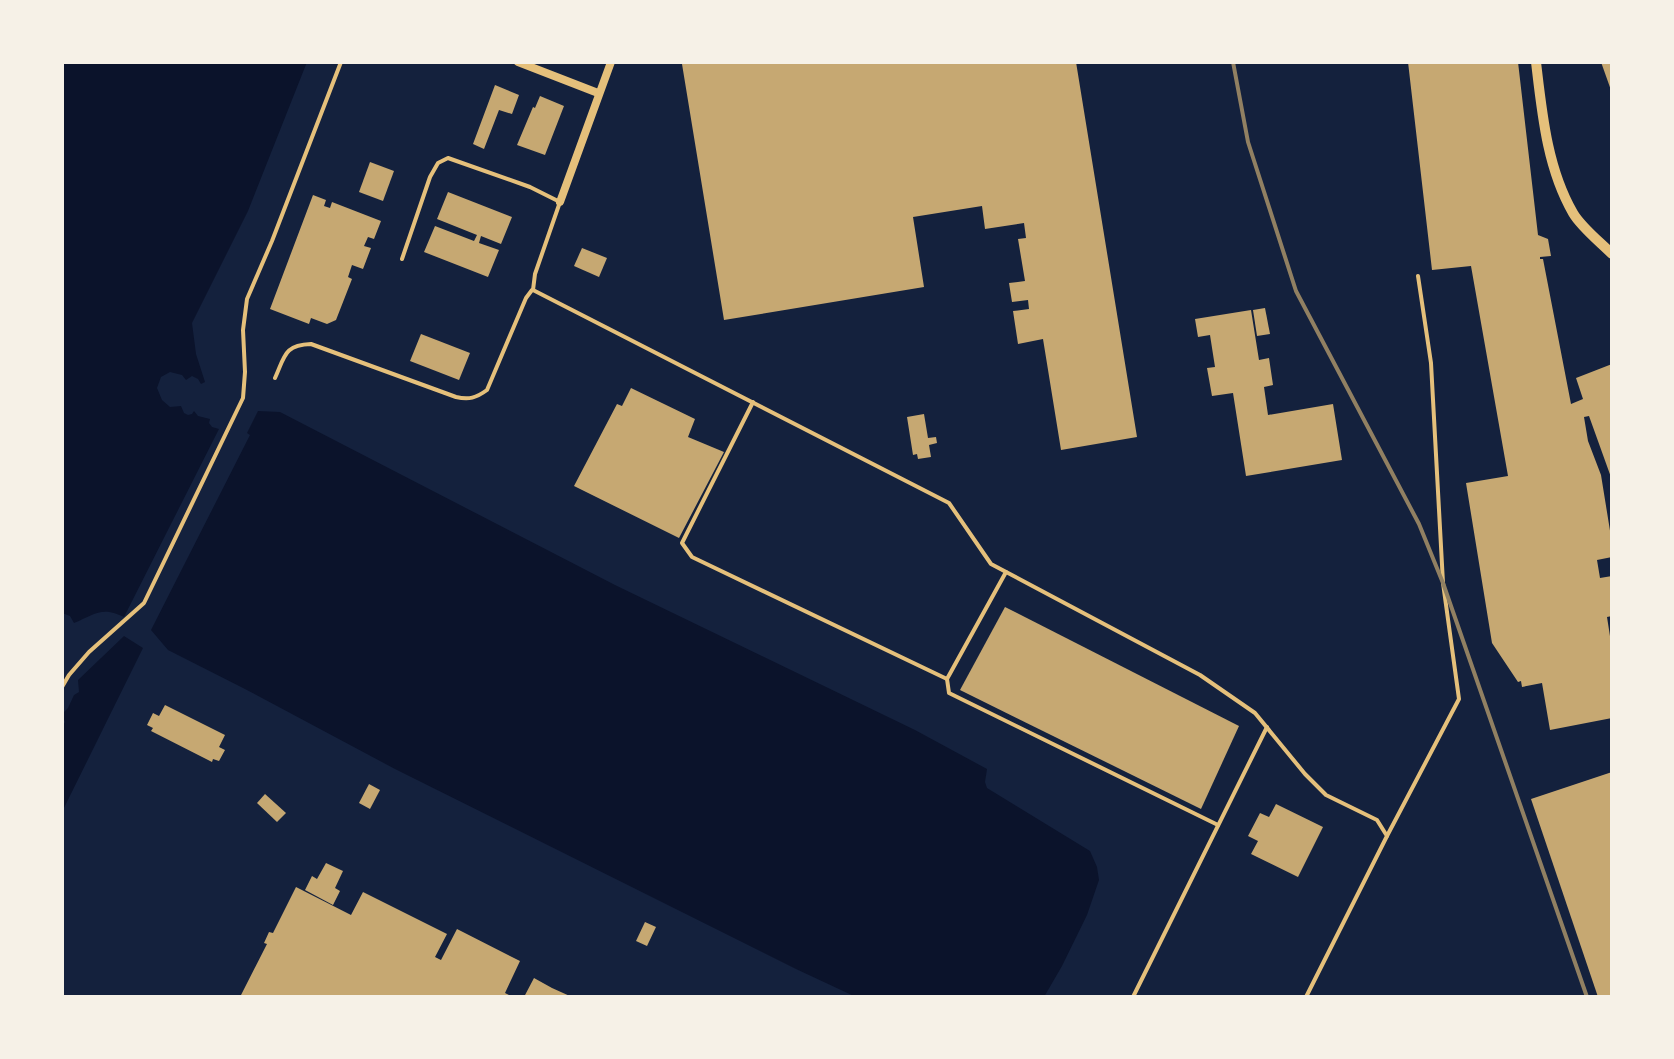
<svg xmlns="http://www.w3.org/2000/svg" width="1674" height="1059" font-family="'Noto Sans',sans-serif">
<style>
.water{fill:#0b132b}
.building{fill:#c6a872}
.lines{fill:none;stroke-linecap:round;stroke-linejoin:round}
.service{stroke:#e5c07b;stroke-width:4}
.minor{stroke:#e5c07b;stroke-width:8}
.tertiary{stroke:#e5c07b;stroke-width:10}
.rail{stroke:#918062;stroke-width:4}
</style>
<rect width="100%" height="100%" fill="#14213d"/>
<!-- water -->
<g class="water">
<path d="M62,62H307L248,211L192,323L196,354L205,382L201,384L198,379L192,376L186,380L182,375L170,372L161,377L157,388L162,400L170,407L181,406L184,413L188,415L192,414L194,411L198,416L210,419L209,423L212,427L219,429L124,617C102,606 95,614 74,623L70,616L62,613Z"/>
<path d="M258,411L280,412L615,585L915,730L987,769L985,782L987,788L1090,851L1097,867L1099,880L1087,915L1062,966L1044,997H856L796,969L395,769L245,689L168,650L151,630L250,435L247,433Z"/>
<path d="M124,636L143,648L62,812V727L65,722L62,714L68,708L74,695L79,692L78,680Z"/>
</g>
<!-- building -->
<g class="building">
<path d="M693,62H1076L1137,437L1061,450L1043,339L1018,344L1013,311L1029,309L1028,300L1012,302L1009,283L1025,281L1018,239L1026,238L1024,223L985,229L982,206L913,217L924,287L724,320L682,64Z"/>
<path d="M1408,62H1518L1538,235L1548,239L1551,256L1540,257V259H1543L1571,404L1583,399L1576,378L1612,364V480L1589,416L1584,417L1588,441L1601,475L1612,543V557L1597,560L1600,578L1612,576V616L1607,617L1612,649V718L1550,730L1542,683L1522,687L1521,681L1518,682L1492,643L1466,483L1508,476L1471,266L1432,270Z"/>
<path d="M1601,62H1612V93Z"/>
<path d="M495,85L519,95L512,114L499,110L484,149L473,144Z"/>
<path d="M540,96L564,106L545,155L517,145L533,107L535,108Z"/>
<path d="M370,162L394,171L383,201L359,192Z"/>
<path d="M448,192L512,217L501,244L481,236L479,243L499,250L488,277L424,252L435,226L474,241L477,235L437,219Z"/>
<path d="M313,195L326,200L324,206L330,208L332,202L381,221L374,239L368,237L364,246L371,248L363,269L352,265L348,277L352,279L336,320L327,324L311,318L309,324L270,309Z"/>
<path d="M582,248L607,258L599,277L574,266Z"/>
<path d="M1265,308L1270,334L1257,336L1253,310Z"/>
<path d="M1251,310L1259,360L1269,358L1273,385L1264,387L1268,415L1333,404L1342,460L1246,476L1233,393L1212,396L1207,368L1215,367L1210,335L1198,337L1195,319Z"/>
<path d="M421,334L470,353L459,380L410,361Z"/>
<path d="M631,388L695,419L688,437L724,452L679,538L574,486L617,404L622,406Z"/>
<path d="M924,414L928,438L936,437L937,443L929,445L931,457L918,459L917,454L913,455L907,417Z"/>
<path d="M1005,607L1239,726L1201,809L960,690Z"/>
<path d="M165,705L225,735L219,747L225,750L219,761L213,759L212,762L151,731L153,728L147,725L153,713L159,716Z"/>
<path d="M1612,772V997H1598L1531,799Z"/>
<path d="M369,784L380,790L370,809L359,803Z"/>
<path d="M265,794L286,813L277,822L257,803Z"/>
<path d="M1276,804L1323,827L1298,877L1251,854L1258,841L1248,836L1260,813L1269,817Z"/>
<path d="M326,863L343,871L335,888L340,891L333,905L305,890L312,876L317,879Z"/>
<path d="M296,887L351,915L363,892L447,934L435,957L441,960L457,929L520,961L505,993L513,997H240L267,944L264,943L269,932L273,933Z"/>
<path d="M645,922L656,927L647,946L636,941Z"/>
<path d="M534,978L552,988L572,997H524Z"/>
</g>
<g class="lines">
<!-- service -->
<g class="service">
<path d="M402,259L430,177L438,163L448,158L530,187L560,202L535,274L533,290L949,503L991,564L1200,675L1255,713L1305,774L1326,795L1377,820L1387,836L1306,997"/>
<path d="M275,378C285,356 284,345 311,344L456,397C469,400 476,398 487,390L526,298L532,290"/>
<path d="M753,402L682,543L692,557L947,679"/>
<path d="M1006,572L947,679L949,693L1218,825"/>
<path d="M62,687L69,675L89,652L144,603L243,398L245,372L243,330L247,299L272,241L341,62"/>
<path d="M1387,836L1459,699L1443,583L1431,363L1418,276"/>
<path d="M1133,997L1267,727"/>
</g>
<!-- minor -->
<g class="minor">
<path d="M518,62L598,93"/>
<path d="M560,202L611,62"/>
</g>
<!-- tertiary -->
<path class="tertiary" d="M1536,62C1542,113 1547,168 1573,213C1581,227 1600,242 1612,254"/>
<!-- rail -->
<path class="rail" d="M1233,62L1248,142L1296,291L1419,524L1443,583L1587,997"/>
</g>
<!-- border -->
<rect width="1674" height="1059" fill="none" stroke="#f6f1e7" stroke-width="128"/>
</svg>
